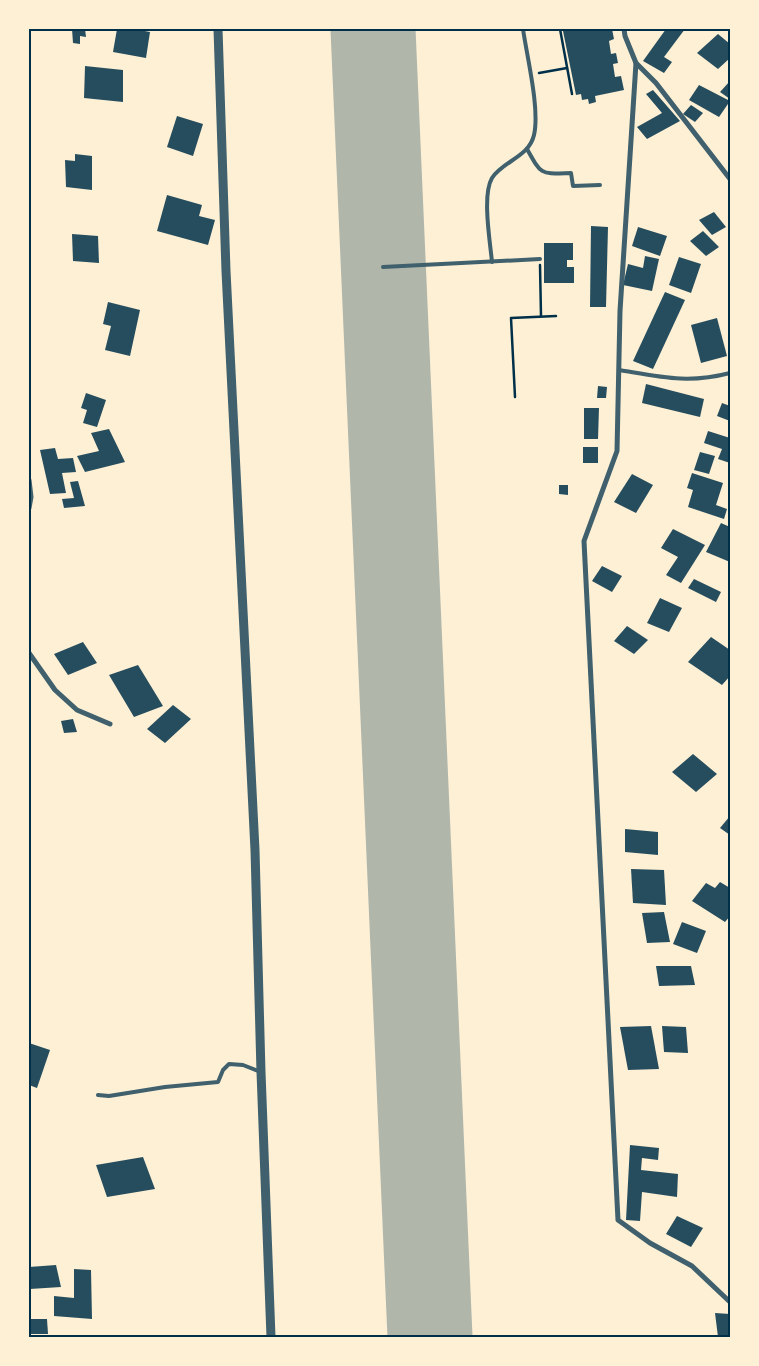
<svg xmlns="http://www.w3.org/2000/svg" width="759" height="1366" font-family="'Playfair Display',serif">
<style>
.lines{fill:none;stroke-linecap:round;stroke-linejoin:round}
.runway{stroke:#b1b6ab;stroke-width:85}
.building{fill:#264d5e}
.path{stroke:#003049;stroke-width:2.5}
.service{stroke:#3f606c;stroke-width:4}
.minor{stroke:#3f606c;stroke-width:5}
.tertiary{stroke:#3f606c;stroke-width:9}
.neatline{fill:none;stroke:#003049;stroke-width:2}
</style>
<rect width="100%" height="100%" fill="#fdf0d5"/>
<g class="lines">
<!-- runway -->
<path class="runway" d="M373,29L430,1337"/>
</g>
<!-- building -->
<g class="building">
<path d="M72,29H85L86,37L80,36V44L73,43Z"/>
<path d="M117,29H134L150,32L146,58L113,52Z"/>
<path d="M573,29H612L614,39L609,41L611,54L616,53L618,63L613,64L615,77L621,76L624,90L595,96L596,102L589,104L588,99L582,100L581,94L576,95L563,31Z"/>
<path d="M666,29H685L664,57L672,62L664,73L643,61Z"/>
<path d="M718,34L730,44V58L718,69L697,53Z"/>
<path d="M85,66L123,70V102L84,98Z"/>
<path d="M730,81V99L720,92Z"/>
<path d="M699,85L730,101L719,117L689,100Z"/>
<path d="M653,90L680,121L647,139L637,127L662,113L646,94Z"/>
<path d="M691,105L703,113L695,122L683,114Z"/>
<path d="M177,116L203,124L193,156L167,147Z"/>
<path d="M75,154L92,156V190L66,187L65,160L75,161Z"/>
<path d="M167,195L202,205L199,216L215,220L208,245L157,231Z"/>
<path d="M714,212L726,227L712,235L699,220Z"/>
<path d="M591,226L608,227L606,307H590Z"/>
<path d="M638,227L667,236L660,256L632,246Z"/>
<path d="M703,231L719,247L706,256L690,241Z"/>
<path d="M72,234L98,236L99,263L73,261Z"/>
<path d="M544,243H573V260H567V267H574V283H544Z"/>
<path d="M645,256L659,259L652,291L623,285L628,264L643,268Z"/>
<path d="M679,257L701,264L691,293L669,285Z"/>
<path d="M665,292L685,300L653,369L633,361Z"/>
<path d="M108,302L140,310L130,356L105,350L111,326L103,324Z"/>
<path d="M717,318L727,356L701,363L691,325Z"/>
<path d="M646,384L704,399L700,417L642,403Z"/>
<path d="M598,386L607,387L606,398H597Z"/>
<path d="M86,393L106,400L97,427L83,423L87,410L81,408Z"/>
<path d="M722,403L730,406V421L717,416Z"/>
<path d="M584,408H599L598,439H584Z"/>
<path d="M109,429L125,462L85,472L77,456L99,451L91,433Z"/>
<path d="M708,431L730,438V463L718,459L722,449L704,443Z"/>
<rect x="583" y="447" width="15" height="16"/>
<path d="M55,448L58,459L73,458L76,472L62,473L66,493L50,494L40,450Z"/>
<path d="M700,452L715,456L709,474L694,470Z"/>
<path d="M692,473L723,483L716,505L727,509L724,519L688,507L693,490L687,488Z"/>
<path d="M632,474L653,485L636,513L614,502Z"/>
<path d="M78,481L85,506L64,508L62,499L74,498L70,482Z"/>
<path d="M559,485H568V495L559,494Z"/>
<path d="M721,523L730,527V562L706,552Z"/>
<path d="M673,529L705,545L681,583L666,575L678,557L661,548Z"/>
<path d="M602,566L622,576L612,592L592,581Z"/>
<path d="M694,579L721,592L716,602L688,588Z"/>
<path d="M660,598L682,608L669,632L647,623Z"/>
<path d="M627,626L648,640L634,654L614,641Z"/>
<path d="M711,637L730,650V676L722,685L688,662Z"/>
<path d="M83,642L97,663L68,675L54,654Z"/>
<path d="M138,665L163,706L134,717L109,675Z"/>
<path d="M173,705L191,719L165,743L147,729Z"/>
<path d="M73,719L77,732L64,733L61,721Z"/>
<path d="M693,754L717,774L696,792L672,772Z"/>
<path d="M730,816V835L720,828Z"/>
<path d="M625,829L658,832V855L625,852Z"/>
<path d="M631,869L664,870L666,905L633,903Z"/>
<path d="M720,882L730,888V916L725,922L692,901L706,883L715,888Z"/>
<path d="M664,912L670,942L647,943L642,913Z"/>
<path d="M682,922L706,931L697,953L673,944Z"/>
<path d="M656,966H691L695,985L659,986Z"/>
<path d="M651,1026L659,1069L628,1070L620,1027Z"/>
<path d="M662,1026L686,1027L688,1053L664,1052Z"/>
<path d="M29,1043L50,1050L37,1088L29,1085Z"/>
<path d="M630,1145L659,1148L658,1160L642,1158L641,1170L678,1174L677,1197L642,1192L640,1221L626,1220Z"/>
<path d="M143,1157L155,1189L107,1197L96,1165Z"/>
<path d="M677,1216L703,1228L691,1247L666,1234Z"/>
<path d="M56,1265L61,1287L30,1289L29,1267Z"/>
<path d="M74,1269L91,1270L92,1319L54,1316V1296L74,1298Z"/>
<path d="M715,1313L730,1314V1337H718Z"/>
<path d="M29,1319H47L48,1334H29Z"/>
</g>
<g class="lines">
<!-- path -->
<g class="path">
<path d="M560,29L572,94"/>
<path d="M539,73L567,68"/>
<path d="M540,265L541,316"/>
<path d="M515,397L511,318L556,316"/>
</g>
<!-- service -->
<g class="service">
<path d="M527,149C542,176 541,174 571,173L573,186L600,185"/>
<path d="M492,262C490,241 482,195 492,178C503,161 529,157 534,135C540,109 527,57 523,29"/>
<path d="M383,267L540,259"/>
<path d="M619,370C661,377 688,384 730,373"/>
<path d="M98,1095L109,1096L165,1087L218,1082L223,1070L229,1064L243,1065L261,1072"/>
</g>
<!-- minor -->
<g class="minor">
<path d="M624,29L625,36L636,63L656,83L730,179"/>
<path d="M636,63L620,311L617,451L584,541L618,1220L650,1243L692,1266L730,1302"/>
<path d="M29,480L31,497L29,508"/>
<path d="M29,653L55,690L77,710L110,724"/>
</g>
<!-- tertiary -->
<path class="tertiary" d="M218,29L226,271L255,850L261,1072L271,1337"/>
</g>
<!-- border -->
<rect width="759" height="1366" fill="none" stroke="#fdf0d5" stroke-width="60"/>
<rect x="30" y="30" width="699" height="1306" class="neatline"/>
</svg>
